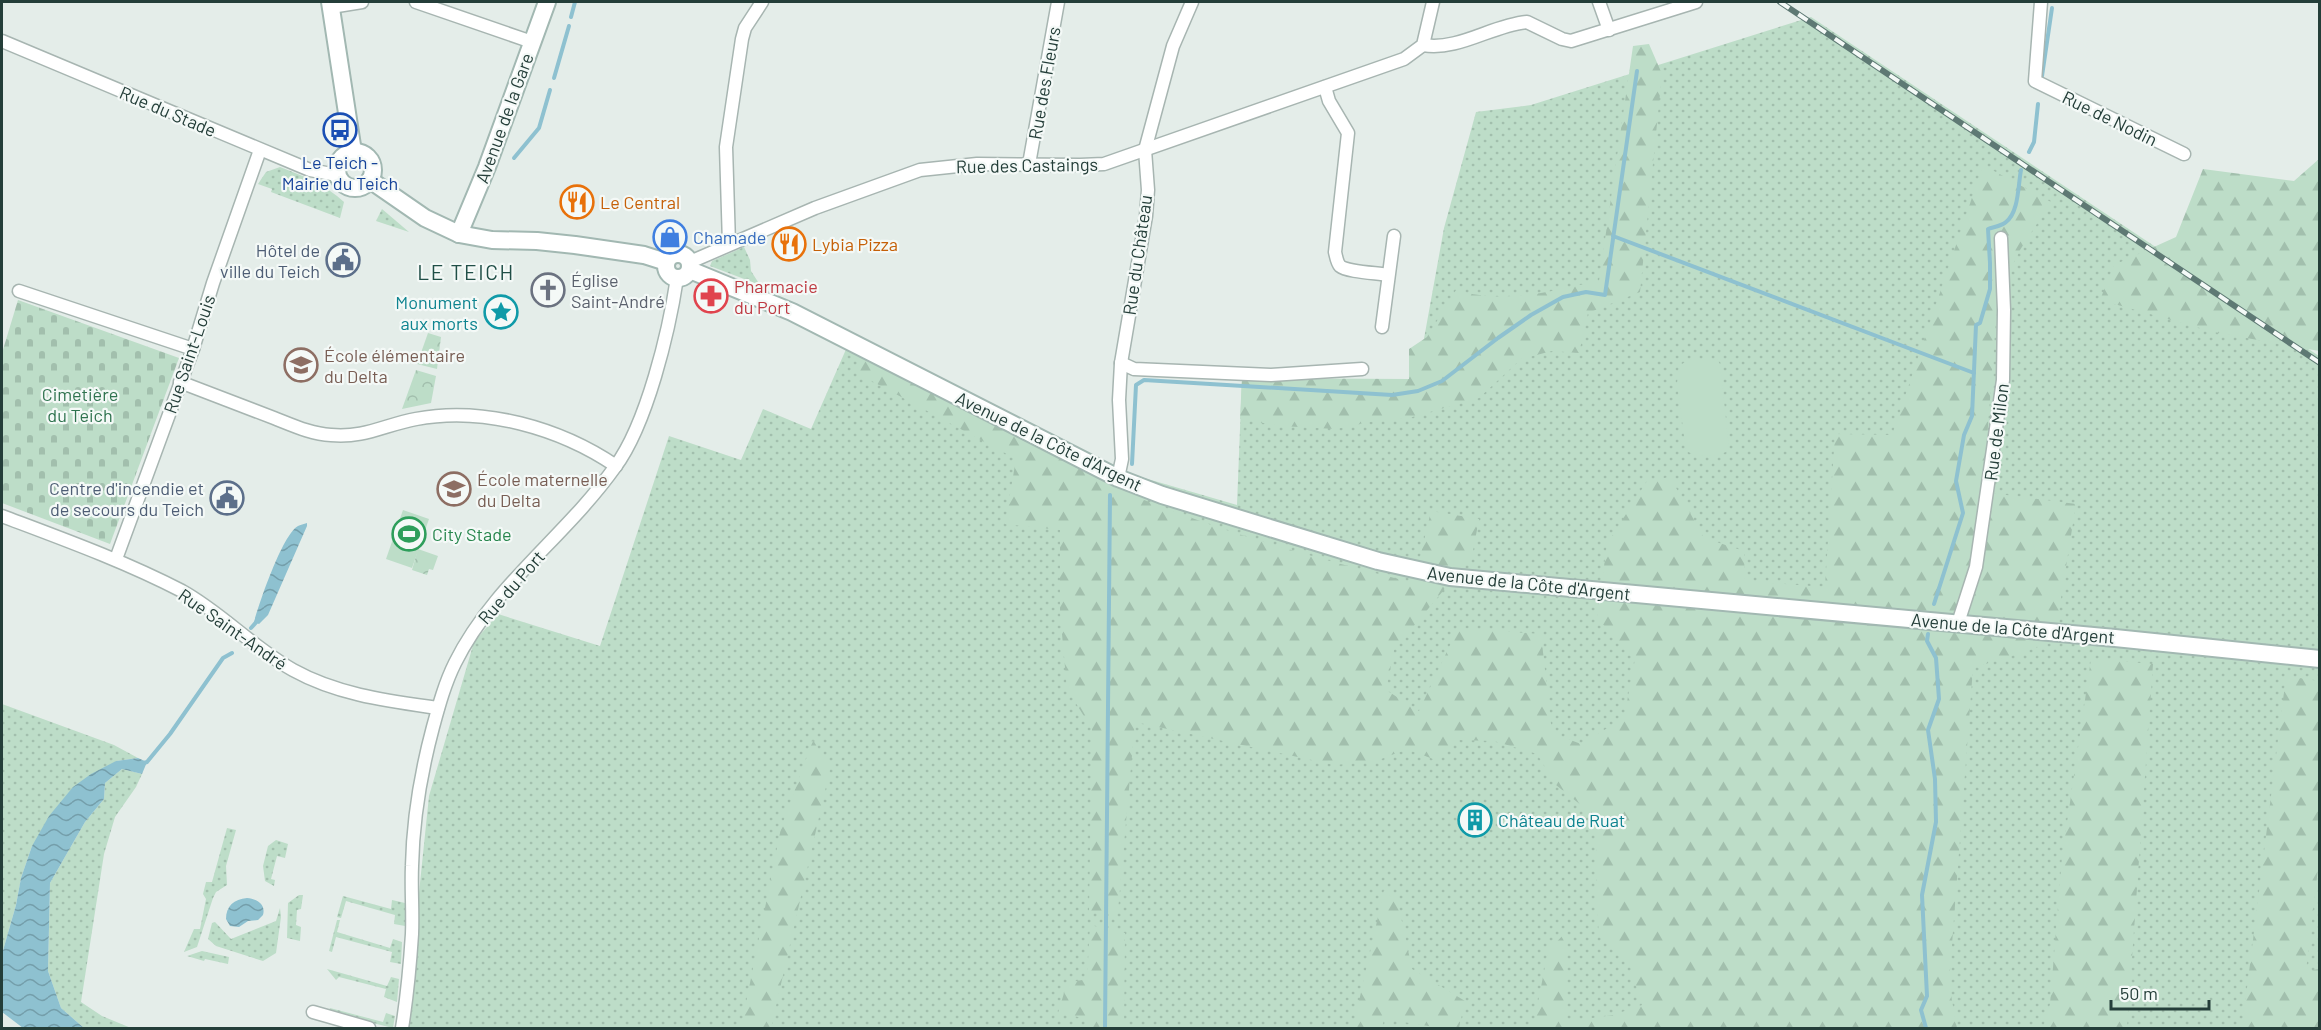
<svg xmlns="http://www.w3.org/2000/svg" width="2321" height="1030" font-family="Barlow,sans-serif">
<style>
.grass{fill:url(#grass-dots)}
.forest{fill:url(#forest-firs)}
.cemetery{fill:url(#cemetery-stones)}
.park{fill:url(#park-crowns)}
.pitch{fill:#bdddc8}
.water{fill:url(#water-waves)}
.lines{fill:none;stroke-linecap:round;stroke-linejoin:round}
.stream{stroke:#8ec1d0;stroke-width:4}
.street-casing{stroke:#a7b5b1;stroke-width:15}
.secondary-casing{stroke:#a2b8b2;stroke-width:20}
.street{stroke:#fff;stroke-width:12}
.secondary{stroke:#fff;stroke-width:16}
.rail-casing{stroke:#5e7974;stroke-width:6}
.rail{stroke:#f4f9f7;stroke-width:4;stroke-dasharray:11;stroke-linecap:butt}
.labels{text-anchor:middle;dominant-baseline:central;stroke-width:4.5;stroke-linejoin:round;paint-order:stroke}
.street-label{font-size:18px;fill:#243e39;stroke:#f4f9f7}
.transit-label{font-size:18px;fill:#164399;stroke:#f4f9f7}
.food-label{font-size:18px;fill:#c56008;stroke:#f4f9f7;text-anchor:start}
.shop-label{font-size:18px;fill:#366cbe;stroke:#f4f9f7;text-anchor:start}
.service-label{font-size:18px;fill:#4e5e75;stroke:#f4f9f7;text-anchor:end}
.worship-label{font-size:18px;fill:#5b616d;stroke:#f4f9f7;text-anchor:start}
.health-label{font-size:18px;fill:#be3a42;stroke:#f4f9f7;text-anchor:start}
.culture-label{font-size:18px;fill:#0d838f;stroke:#f4f9f7;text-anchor:end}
.education-label{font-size:18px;fill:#785e54;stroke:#f4f9f7;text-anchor:start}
.park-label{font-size:18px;fill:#2f734f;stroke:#f4f9f7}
.leisure-label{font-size:18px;fill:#27864d;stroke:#f4f9f7;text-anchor:start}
.quarter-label{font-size:21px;letter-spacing:1.5px;fill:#204f47;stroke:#f4f9f7}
</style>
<defs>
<pattern id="grass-dots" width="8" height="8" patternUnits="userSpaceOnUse" patternTransform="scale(1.5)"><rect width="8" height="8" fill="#bdddc8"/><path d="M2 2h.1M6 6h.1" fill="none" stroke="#a2bfad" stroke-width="1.8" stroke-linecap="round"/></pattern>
<pattern id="forest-firs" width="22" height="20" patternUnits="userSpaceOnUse" patternTransform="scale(1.5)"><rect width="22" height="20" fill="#bdddc8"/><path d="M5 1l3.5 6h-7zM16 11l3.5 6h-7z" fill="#a2bfad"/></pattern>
<pattern id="cemetery-stones" width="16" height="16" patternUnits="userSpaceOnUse" patternTransform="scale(1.5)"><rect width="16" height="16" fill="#bdddc8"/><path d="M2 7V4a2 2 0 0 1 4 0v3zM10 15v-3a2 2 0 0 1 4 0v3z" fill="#a2bfad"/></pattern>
<pattern id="park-crowns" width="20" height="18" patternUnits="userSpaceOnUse" patternTransform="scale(1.5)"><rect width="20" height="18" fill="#bdddc8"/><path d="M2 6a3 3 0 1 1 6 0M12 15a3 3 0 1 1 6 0" fill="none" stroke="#a2bfad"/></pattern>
<pattern id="water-waves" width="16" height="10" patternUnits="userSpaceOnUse" patternTransform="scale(1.5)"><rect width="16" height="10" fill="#8ec1d0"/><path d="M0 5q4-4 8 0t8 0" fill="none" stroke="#749eaa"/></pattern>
</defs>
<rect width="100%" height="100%" fill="#e4ede9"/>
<!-- grass -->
<g class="grass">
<path d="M1811,17L2319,356V1028H405L429,796L474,642L498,614L600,646L669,436L741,460L763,409L811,429L851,338L1127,473L1237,505L1242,378L1416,383L1444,228L1476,112L1531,105Z"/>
<path d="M280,167C304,176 326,185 344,202L340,218L271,192L272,189L258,184L266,172Z"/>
<path d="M382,209L409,232L376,221Z"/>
<path d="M744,247L750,260L751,271L760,285L710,266L712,261Z"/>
<path d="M2,704L114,745L138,758L116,761L32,846L21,878L16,905L2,954Z"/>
<path d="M122,769L142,774L136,787L115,817L104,854L81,1002L102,1016L131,1028H84L61,1008L48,971L50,883L85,822L104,799L105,783Z"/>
<path d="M227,828L236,830L226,866L227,885L216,892L213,898L197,947L184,952L194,929H200L206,899L203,894L206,882H212Z"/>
<path d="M276,840L288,844L285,858L277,856L271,879L275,880L274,886L265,881L263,866L268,846Z"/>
<path d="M299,895H303L301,909L297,910L296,925L301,927L300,941L287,938L288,903Z"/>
<path d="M343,896L391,909L392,900L405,903V926L394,924L395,915L346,901L341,918L337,917Z"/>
<path d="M280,908L281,917L276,953L263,961L216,946L208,939L212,923L215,922L231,939L276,921Z"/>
<path d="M337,920H340L337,932L390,948L393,939L402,942L401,964L390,962L392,952L336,937L332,952L329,951Z"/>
<path d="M202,951L229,957L228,964L205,959L204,961L187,956Z"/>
<path d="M327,969L387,986L391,977L399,979L397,1002L384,997L386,989L339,977L336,980Z"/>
<path d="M330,1008L383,1022L386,1013L395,1016L393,1028L328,1012Z"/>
</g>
<!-- forest -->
<g class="forest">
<path d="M1649,44L1662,74L1640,292L1588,313L1579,353L1552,351L1521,359L1479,398L1409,418L1368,422L1336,429L1281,426L1240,419L1242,378L1409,379V349L1427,337L1456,290C1506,305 1550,291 1599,281L1633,46Z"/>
<path d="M2319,159V351L2214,332L2100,300L2114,265L2176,237L2203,169L2294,181Z"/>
<path d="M1983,165L2051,202L2020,250L1998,294L1983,492L2076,504L2054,642L1973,668L1949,984L1957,1028H1533L1548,951L1566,932V1022L1613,1015L1642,1005L1628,959L1599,934L1596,899L1597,818L1556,785L1537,754L1494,741L1458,740L1433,759L1407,749L1376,761L1335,765L1135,722L1118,911L1089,913L1092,729L1067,689L1060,612V530L1005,524L1016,459L855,372L864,344L1127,473L1139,498C1228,534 1321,560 1414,583L1431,511L1479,519L1472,556L1394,650L1386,690L1419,711L1458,628L1541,634L1552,733L1581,744L1624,718L1635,659L1597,618L1607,544L1647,481L1670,477L1704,538L1744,551L1745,581L1825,587L1835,434L1892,435Z"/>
<path d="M2091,659L2153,664L2127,1028H2043L2050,1004L2062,857Z"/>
<path d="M2286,676L2319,681L2320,852L2306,971L2319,969V1028H2242Z"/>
<path d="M813,740L830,769L771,1028H741L781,828Z"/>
<path d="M1384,890L1398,903L1412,969L1465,1001L1459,1028H1441L1384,1019L1382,1028H1353Z"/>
<path d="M1090,925L1125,933L1124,1028H1093V1020L1058,1013L1067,983L1087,979Z"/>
</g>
<!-- cemetery -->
<path class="cemetery" d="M18,300L179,358L110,544L2,503V353Z"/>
<!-- park -->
<g class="park">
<path d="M428,333L441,337L437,369L417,364Z"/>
<path d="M416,370L436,376L431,403L402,409Z"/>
<path d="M418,549L438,556L433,570L429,569L427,575L412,570Z"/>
</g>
<!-- pitch -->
<g class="pitch">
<path d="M1717,359L1720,364L1729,447L1726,452C1712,457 1700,458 1686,451L1677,383L1679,366L1688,360Z"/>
<path d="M403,510L429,519L412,568L386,559Z"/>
</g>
<!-- water -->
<g class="water">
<path d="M307,523V526L268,615L259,624L254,622C259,604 282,535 298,526C300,525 304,524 307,523Z"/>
<path d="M138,758L147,762L142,774L122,769L105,783L104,799L85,822L50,883L48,971L61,1008L84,1028H23L2,1012V954L16,905L21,878L32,846L49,816L73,787L91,774L116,761Z"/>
<path d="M247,898C257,899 266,904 263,915L258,920L248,921L239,927L230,926L226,919C226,906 234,899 247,898Z"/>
</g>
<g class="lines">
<!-- stream -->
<g class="stream">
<path d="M571,17L575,2"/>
<path d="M2042,76L2052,8"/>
<path d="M554,78L569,26"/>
<path d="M2029,152L2034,142L2038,104"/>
<path d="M514,158L539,128L550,90"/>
<path d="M1613,236L1974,373"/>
<path d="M1132,464L1136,385L1144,380L1392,395L1418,391L1442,381L1498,338L1531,315L1563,297L1586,292L1605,295L1637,71"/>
<path d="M1934,604L1963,513L1956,481L1964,435L1972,416L1976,325L1980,323L1990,289V263L1988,229C1993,227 2002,226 2006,222C2019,212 2018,185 2021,170"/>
<path d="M251,628L259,619"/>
<path d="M144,763L147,762L170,734L223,658L232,653"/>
<path d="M1105,1028L1110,495"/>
<path d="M1926,1028L1921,1010L1927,996L1922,895L1936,822L1935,779L1928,730L1939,699L1936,658L1927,641L1928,634"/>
</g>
<defs>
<g id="street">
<path d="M416,2L532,42"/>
<path d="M1599,2L1609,30"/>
<path d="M2041,2L2035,81L2184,154"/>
<path d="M331,7L362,2"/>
<path d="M2,41L310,170L337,175"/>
<path d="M1423,45C1459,51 1492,25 1527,22L1562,39L1571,41L1696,2"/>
<path d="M1325,87L1329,101L1348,133L1335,252C1336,256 1337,263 1340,266C1347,272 1378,273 1388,275"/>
<path d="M1029,164L1058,2"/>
<path d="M729,244L726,147L742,39L745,28L762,2"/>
<path d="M690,262L815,208L920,170L977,164L1080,165L1104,164L1404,59L1423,45L1433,2"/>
<path d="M19,291L193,349"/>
<path d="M1382,327L1394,236"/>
<path d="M1121,363L1134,369L1271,375L1362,369"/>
<path d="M180,382C211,394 242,406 274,418C292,425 311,434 331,435C365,438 384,425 416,419C483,406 560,428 616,466"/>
<path d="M1118,478L1122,459L1119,400L1121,363L1146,216L1148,190L1145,150L1173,46L1192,2"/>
<path d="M2,516C63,539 124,561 182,591C222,613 253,648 293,670C338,695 389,701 438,708"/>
<path d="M116,559L193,349L213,283L260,150"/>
<path d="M1958,623L1976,567L2003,380L2004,310L2001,238"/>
<path d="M313,1012L369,1028"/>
<path d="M402,1028C407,997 410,965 412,934C413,911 411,888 412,866C413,819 421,772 433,727C439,705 445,683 455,663C493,586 566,536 615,467C647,424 669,331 677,278"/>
</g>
<g id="secondary">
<path d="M330,2L353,152"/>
<circle cx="355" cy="170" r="18"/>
<path d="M370,180L425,218L459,234L492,240L537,241L575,245L644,255L666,262"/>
<path d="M459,234L487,167L547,2"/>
<circle cx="678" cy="266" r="12"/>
<path d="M690,270L792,312L1118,478L1162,495L1378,561L1450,577L2115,638L2320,659"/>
</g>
</defs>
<!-- street casing -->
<use href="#street" class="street-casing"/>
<!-- secondary casing -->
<use href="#secondary" class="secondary-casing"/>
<!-- street -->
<use href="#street" class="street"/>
<!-- secondary -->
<use href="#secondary" class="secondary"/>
<defs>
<path id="rail" d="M1780,2L2320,363"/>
</defs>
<!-- rail casing -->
<use href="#rail" class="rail-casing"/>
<!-- rail -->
<use href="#rail" class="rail"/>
</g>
<!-- icons -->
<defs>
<symbol id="bus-ring" viewBox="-11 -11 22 22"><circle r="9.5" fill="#f4f9f7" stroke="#1a4fb4" stroke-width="1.5"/><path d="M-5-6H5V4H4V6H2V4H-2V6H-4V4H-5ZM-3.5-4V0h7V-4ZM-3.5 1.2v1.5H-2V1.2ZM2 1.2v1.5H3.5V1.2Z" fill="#1a4fb4"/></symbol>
<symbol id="restaurant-ring" viewBox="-11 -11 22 22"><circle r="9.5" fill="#f4f9f7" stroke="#e8710a" stroke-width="1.5"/><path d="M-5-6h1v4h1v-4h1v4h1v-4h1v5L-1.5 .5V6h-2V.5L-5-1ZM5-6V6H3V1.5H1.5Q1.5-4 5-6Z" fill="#e8710a"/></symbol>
<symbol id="shop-ring" viewBox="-11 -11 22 22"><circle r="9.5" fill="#f4f9f7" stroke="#3f7fe0" stroke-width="1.5"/><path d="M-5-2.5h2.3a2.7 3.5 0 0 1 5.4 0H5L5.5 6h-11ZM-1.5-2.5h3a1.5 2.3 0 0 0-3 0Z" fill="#3f7fe0"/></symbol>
<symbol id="civic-ring" viewBox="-11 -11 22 22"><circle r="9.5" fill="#f4f9f7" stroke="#5c6f8a" stroke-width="1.5"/><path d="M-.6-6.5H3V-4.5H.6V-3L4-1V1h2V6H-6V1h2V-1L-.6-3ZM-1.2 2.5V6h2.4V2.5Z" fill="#5c6f8a"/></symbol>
<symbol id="church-ring" viewBox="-11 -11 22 22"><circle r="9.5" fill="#f4f9f7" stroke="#6b7280" stroke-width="1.5"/><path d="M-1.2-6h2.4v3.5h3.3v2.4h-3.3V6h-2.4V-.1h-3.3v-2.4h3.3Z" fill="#6b7280"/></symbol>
<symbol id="pharmacy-ring" viewBox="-11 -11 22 22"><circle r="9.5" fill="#f4f9f7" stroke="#e0444e" stroke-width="1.5"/><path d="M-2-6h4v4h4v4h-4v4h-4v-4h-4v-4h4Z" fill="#e0444e"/></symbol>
<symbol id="sight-ring" viewBox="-11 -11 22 22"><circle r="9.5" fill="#f4f9f7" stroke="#0f9aa8" stroke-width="1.5"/><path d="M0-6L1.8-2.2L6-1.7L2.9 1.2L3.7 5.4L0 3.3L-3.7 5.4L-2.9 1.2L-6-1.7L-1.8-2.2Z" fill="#0f9aa8"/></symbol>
<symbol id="school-ring" viewBox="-11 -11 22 22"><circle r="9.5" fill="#f4f9f7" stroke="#8d6e63" stroke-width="1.5"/><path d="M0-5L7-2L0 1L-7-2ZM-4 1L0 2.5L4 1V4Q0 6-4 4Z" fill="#8d6e63"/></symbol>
<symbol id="stadium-ring" viewBox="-11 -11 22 22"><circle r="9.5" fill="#f4f9f7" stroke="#2e9e5b" stroke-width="1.5"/><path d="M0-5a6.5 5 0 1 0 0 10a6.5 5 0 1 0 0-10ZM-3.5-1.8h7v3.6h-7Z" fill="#2e9e5b"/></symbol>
<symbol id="building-ring" viewBox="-11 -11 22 22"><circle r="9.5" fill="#f4f9f7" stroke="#0f9aa8" stroke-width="1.5"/><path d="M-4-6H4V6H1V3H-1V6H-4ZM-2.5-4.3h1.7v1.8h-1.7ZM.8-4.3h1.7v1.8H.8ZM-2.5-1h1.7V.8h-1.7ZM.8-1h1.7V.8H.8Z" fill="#0f9aa8"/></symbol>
</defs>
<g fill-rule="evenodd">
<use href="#bus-ring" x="321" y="111" width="38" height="38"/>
<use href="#restaurant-ring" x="558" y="183" width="38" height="38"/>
<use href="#shop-ring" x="651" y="218" width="38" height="38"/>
<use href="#restaurant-ring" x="770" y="225" width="38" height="38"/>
<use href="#civic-ring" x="324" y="241" width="38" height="38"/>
<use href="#church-ring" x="529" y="271" width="38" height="38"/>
<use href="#pharmacy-ring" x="692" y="277" width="38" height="38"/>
<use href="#sight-ring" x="482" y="293" width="38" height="38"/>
<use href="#school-ring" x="282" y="346" width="38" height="38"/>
<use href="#school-ring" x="435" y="470" width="38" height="38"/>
<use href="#civic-ring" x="208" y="479" width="38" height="38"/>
<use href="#stadium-ring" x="390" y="515" width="38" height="38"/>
<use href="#building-ring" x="1456" y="801" width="38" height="38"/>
</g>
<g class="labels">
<!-- street labels -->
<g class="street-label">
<text transform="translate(1044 83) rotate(-80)">Rue des Fleurs</text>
<text transform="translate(168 111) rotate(23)">Rue du Stade</text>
<text transform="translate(504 118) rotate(-70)">Avenue de la Gare</text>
<text transform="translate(2110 118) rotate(26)">Rue de Nodin</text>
<text transform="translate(1027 165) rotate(-1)">Rue des Castaings</text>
<text transform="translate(1137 255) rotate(-82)">Rue du Château</text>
<text transform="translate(189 354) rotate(-71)">Rue Saint-Louis</text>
<text transform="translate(1996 432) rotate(-83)">Rue de Milon</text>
<text transform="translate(1049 441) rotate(26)">Avenue de la Côte d'Argent</text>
<text transform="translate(1529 583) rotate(6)">Avenue de la Côte d'Argent</text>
<text transform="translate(511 587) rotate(-49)">Rue du Port</text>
<text transform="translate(2013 628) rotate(5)">Avenue de la Côte d'Argent</text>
<text transform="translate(233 629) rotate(35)">Rue Saint-André</text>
</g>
<!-- transit labels -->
<g class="transit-label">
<text x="340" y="162">Le Teich -<tspan x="340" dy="21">Mairie du Teich</tspan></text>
</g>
<!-- food labels -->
<g class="food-label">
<text x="600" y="202">Le Central</text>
<text x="812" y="244">Lybia Pizza</text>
</g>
<!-- shop labels -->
<g class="shop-label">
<text x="693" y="237">Chamade</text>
</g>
<!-- service labels -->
<g class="service-label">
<text x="320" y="250">Hôtel de<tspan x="320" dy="21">ville du Teich</tspan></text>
<text x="204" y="488">Centre d'incendie et<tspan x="204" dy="21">de secours du Teich</tspan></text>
</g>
<!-- worship labels -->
<g class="worship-label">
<text x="571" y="280">Église<tspan x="571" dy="21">Saint-André</tspan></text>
</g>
<!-- health labels -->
<g class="health-label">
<text x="734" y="286">Pharmacie<tspan x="734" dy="21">du Port</tspan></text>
</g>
<!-- culture labels -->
<g class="culture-label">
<text x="478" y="302">Monument<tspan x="478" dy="21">aux morts</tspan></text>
<text x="1498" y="820" text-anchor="start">Château de Ruat</text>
</g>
<!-- education labels -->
<g class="education-label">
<text x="324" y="355">École élémentaire<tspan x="324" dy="21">du Delta</tspan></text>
<text x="477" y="479">École maternelle<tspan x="477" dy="21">du Delta</tspan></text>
</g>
<!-- park labels -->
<g class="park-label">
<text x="80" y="394">Cimetière<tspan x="80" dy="21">du Teich</tspan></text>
</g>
<!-- leisure labels -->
<g class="leisure-label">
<text x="432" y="534">City Stade</text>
</g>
<!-- quarter labels -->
<g class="quarter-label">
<text x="466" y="271">LE TEICH</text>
</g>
</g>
<!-- border -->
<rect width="2321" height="1030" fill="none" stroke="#243e39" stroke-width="6"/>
<!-- scale -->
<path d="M2111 1000v9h98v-9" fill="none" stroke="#243e39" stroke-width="3"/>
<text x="2120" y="1000" font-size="18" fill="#243e39" stroke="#f4f9f7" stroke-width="4.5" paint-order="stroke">50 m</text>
</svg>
